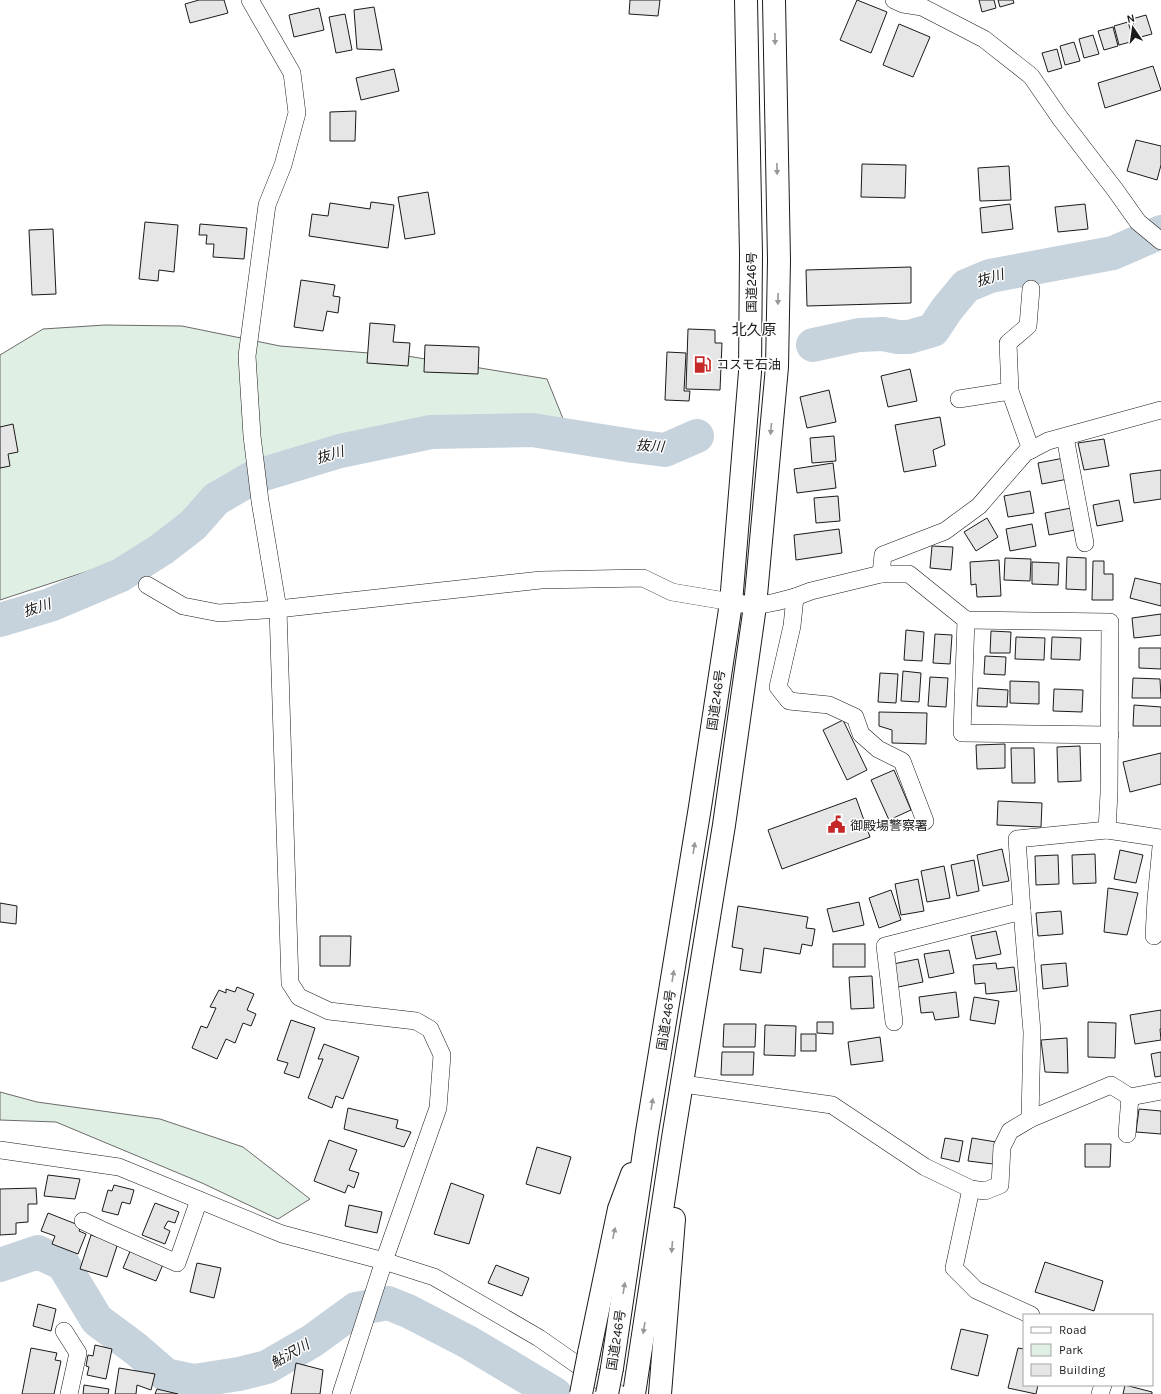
<svg xmlns="http://www.w3.org/2000/svg" width="1161" height="1394" font-family="Karla,'Noto Sans JP',sans-serif">
<style>
.green{fill:#e0efe3;stroke:#6a6a6a}
.lines{fill:none;stroke-linecap:round;stroke-linejoin:round}
.river{stroke:#c6d2dc;stroke-width:34}
.building{fill:#e6e6e6;stroke:#1a1a1a}
.minor-casing{stroke:#1a1a1a;stroke-width:18}
.trunk-casing{stroke:#1a1a1a;stroke-width:24}
.minor{stroke:#fff;stroke-width:17}
.trunk{stroke:#fff;stroke-width:22}
.trunk-bridge-casing{stroke:#1a1a1a;stroke-width:24;stroke-linecap:butt}
.trunk-bridge{stroke:#fff;stroke-width:22}
.oneway{fill:#989898}
.labels{text-anchor:middle;dominant-baseline:central;stroke-width:3;stroke-linejoin:round;paint-order:stroke}
.street-label{font-size:13px;fill:#1a1a1a;stroke:#fff}
.poi-label{font-size:13px;fill:#1a1a1a;stroke:#fff;text-anchor:start}
.water-label{font-size:14px;font-style:italic;fill:#1a1a1a;stroke:#fff}
.quarter-label{font-size:15px;fill:#1a1a1a;stroke:#fff}
</style>
<rect width="100%" height="100%" fill="#fff"/>
<!-- green -->
<g class="green">
<path d="M105,325L182,326L280,346L407,356L547,379L566,426H398L231,505L137,555L0,600V355L43,329Z"/>
<path d="M0,1092L37,1102L160,1119L243,1147L310,1199L278,1219L202,1183L56,1122L0,1120Z"/>
</g>
<g class="lines">
<!-- river -->
<g class="river">
<path d="M813,345L859,335L883,334L898,337H909L933,330L947,309L966,286L990,276L1113,253L1161,232"/>
<path d="M0,620L50,605L121,575L162,549L193,525L216,499L254,477L340,451L431,432L532,430L633,446L665,450L697,436"/>
<path d="M0,1265L38,1252L63,1264L97,1320L136,1349L166,1375L194,1381L239,1374L267,1367L312,1341L356,1309L388,1303L408,1311L468,1342L555,1394"/>
</g>
</g>
<!-- building -->
<g class="building">
<path d="M199,0H224L228,13L190,23L185,4Z"/>
<path d="M630,0H660L658,16L629,14Z"/>
<path d="M857,0L887,12L871,53L840,40Z"/>
<path d="M979,0H994L996,8L982,12Z"/>
<path d="M998,0H1013L1014,3L1000,7Z"/>
<path d="M374,7L382,50L357,49L354,10Z"/>
<path d="M319,8L324,30L294,37L289,15Z"/>
<path d="M345,14L352,50L336,53L329,17Z"/>
<path d="M1146,15L1152,34L1137,38L1132,19Z"/>
<path d="M1128,22L1134,41L1119,45L1114,26Z"/>
<path d="M899,24L930,37L913,77L883,65Z"/>
<path d="M1113,27L1118,46L1104,50L1098,31Z"/>
<path d="M1093,35L1099,54L1084,58L1079,39Z"/>
<path d="M1074,42L1080,61L1065,65L1060,46Z"/>
<path d="M1057,49L1062,68L1048,72L1042,53Z"/>
<path d="M1153,66L1161,90L1105,108L1098,83Z"/>
<path d="M394,69L399,91L361,100L356,78Z"/>
<path d="M356,111L355,141H330V112Z"/>
<path d="M1136,140L1161,146V165L1157,180L1127,171Z"/>
<path d="M862,164L906,165L905,198L861,197Z"/>
<path d="M1009,166L1011,200L980,201L978,168Z"/>
<path d="M428,192L435,234L405,239L398,197Z"/>
<path d="M371,202L394,205L388,248L309,236L312,214L328,216L330,203L370,209Z"/>
<path d="M1010,204L1013,229L982,233L980,208Z"/>
<path d="M1085,204L1088,229L1058,232L1055,207Z"/>
<path d="M145,222L178,225L174,272L159,270L158,281L139,279Z"/>
<path d="M200,224L247,228L244,259L213,257L214,244H206L207,235H199Z"/>
<path d="M53,229L56,294L32,295L29,230Z"/>
<path d="M911,267V303L807,306L806,270Z"/>
<path d="M301,280L335,285L333,296L340,297L338,313L327,311L323,331L294,327Z"/>
<path d="M370,323L395,325L393,342L410,343L408,366L367,363Z"/>
<path d="M688,329L715,330V343H722L720,390L686,389Z"/>
<path d="M425,345L479,347L478,374L424,372Z"/>
<path d="M667,352L686,353L684,391H690L689,401L665,400Z"/>
<path d="M910,369L917,401L888,407L881,376Z"/>
<path d="M829,390L836,422L807,428L800,397Z"/>
<path d="M940,417L945,445L933,450L936,466L904,472L895,425Z"/>
<path d="M13,424L18,452L8,454L10,466L0,468V427Z"/>
<path d="M834,436L836,461L812,463L810,438Z"/>
<path d="M1104,439L1109,466L1084,470L1078,443Z"/>
<path d="M1064,458L1068,479L1042,484L1038,463Z"/>
<path d="M833,463L836,488L797,493L794,469Z"/>
<path d="M1161,470V499L1134,503L1130,474Z"/>
<path d="M1030,491L1034,513L1008,517L1004,496Z"/>
<path d="M838,496L840,521L816,523L814,498Z"/>
<path d="M1119,500L1123,521L1097,526L1093,505Z"/>
<path d="M1071,508L1075,530L1049,535L1045,513Z"/>
<path d="M987,518L998,537L976,551L964,532Z"/>
<path d="M1032,524L1036,546L1010,551L1006,529Z"/>
<path d="M839,529L842,553L796,560L794,535Z"/>
<path d="M932,546L953,547L951,570L930,568Z"/>
<path d="M1067,557L1086,558V590L1066,589Z"/>
<path d="M1005,558L1031,559L1030,581L1004,580Z"/>
<path d="M999,560L1001,596L977,597L976,584L971,585L970,562Z"/>
<path d="M1093,561H1104V574H1113V600H1092Z"/>
<path d="M1032,562L1059,563L1058,585L1032,584Z"/>
<path d="M1135,578L1161,584V606L1130,598Z"/>
<path d="M1161,614V635L1134,638L1132,618Z"/>
<path d="M906,630L924,632L922,661L904,660Z"/>
<path d="M991,631L1011,632L1010,653H990Z"/>
<path d="M935,634L952,635L950,664L933,663Z"/>
<path d="M1016,637L1045,638L1044,660L1015,659Z"/>
<path d="M1052,637L1081,638L1080,660L1051,659Z"/>
<path d="M1139,648H1161V669L1139,668Z"/>
<path d="M985,656L1006,657L1005,675L984,674Z"/>
<path d="M903,671L921,673L919,702L901,701Z"/>
<path d="M880,673L898,674L896,703L878,702Z"/>
<path d="M930,677L948,678L946,707L928,706Z"/>
<path d="M1133,678L1160,679L1161,698H1132Z"/>
<path d="M1010,681L1039,682V704L1010,703Z"/>
<path d="M978,688L1008,690L1007,707L977,706Z"/>
<path d="M1054,689L1083,690L1082,712L1053,711Z"/>
<path d="M1134,705L1161,707V726H1133Z"/>
<path d="M879,712L927,713L926,744L892,743V730L879,726Z"/>
<path d="M843,720L867,770L847,780L823,730Z"/>
<path d="M1005,744V768L977,769L976,745Z"/>
<path d="M1080,746L1081,781L1058,782L1057,747Z"/>
<path d="M1011,748H1034L1035,783H1012Z"/>
<path d="M1161,753V784L1130,792L1123,762Z"/>
<path d="M894,770L911,810L889,820L871,780Z"/>
<path d="M856,798L870,837L782,869L768,830Z"/>
<path d="M998,801L1042,803L1041,827L997,825Z"/>
<path d="M1002,849L1009,881L983,886L977,855Z"/>
<path d="M1120,850L1143,855L1136,883L1114,879Z"/>
<path d="M1095,854L1096,883L1073,884L1072,855Z"/>
<path d="M1058,855L1059,884L1036,885L1035,856Z"/>
<path d="M974,860L979,891L957,896L951,865Z"/>
<path d="M944,866L950,898L927,902L921,871Z"/>
<path d="M918,879L924,911L901,915L895,884Z"/>
<path d="M1108,888L1138,893L1127,935L1104,932Z"/>
<path d="M891,890L901,920L879,928L869,898Z"/>
<path d="M859,902L864,925L833,932L827,909Z"/>
<path d="M0,903L17,906L16,924L0,922Z"/>
<path d="M738,906L808,917L806,928L815,929L812,946L802,944L800,954L764,948L761,973L740,970L743,949L732,947Z"/>
<path d="M1061,911L1063,934L1038,936L1036,913Z"/>
<path d="M996,931L1001,954L976,959L971,936Z"/>
<path d="M320,936H351L350,966H320Z"/>
<rect x="833" y="944" width="32" height="23"/>
<path d="M949,950L954,973L929,978L924,954Z"/>
<path d="M918,959L923,982L898,987L893,964Z"/>
<path d="M996,963L997,969L1014,967L1017,991L986,994L985,983L975,984L973,965Z"/>
<path d="M1066,963L1068,986L1043,989L1041,965Z"/>
<path d="M872,976L874,1008L851,1009L849,977Z"/>
<path d="M237,987L254,994L247,1010L256,1014L251,1026L243,1023L235,1043L226,1039L217,1059L192,1048L201,1026L207,1028L216,1008L210,1007L219,990L226,993V989L235,992Z"/>
<path d="M956,992L959,1017L935,1020L933,1012L921,1013L919,997Z"/>
<path d="M974,997L999,1001L995,1024L970,1020Z"/>
<path d="M1161,1010V1029H1160L1161,1040L1135,1044L1130,1015Z"/>
<path d="M291,1020L315,1028L299,1078L284,1073L288,1063L277,1060Z"/>
<path d="M817,1022H833V1034L817,1033Z"/>
<path d="M1088,1022L1116,1023L1115,1058L1088,1057Z"/>
<path d="M724,1024H756L755,1047H723Z"/>
<path d="M765,1025L796,1026L795,1056L764,1055Z"/>
<rect x="801" y="1034" width="15" height="17"/>
<path d="M880,1037L883,1061L851,1065L848,1042Z"/>
<path d="M1067,1038L1068,1073L1045,1072L1041,1040Z"/>
<path d="M324,1044L359,1057L343,1099L336,1096L332,1108L308,1098L323,1059H318Z"/>
<path d="M722,1052H754L753,1075H721Z"/>
<path d="M1161,1052V1076L1155,1077L1151,1054Z"/>
<path d="M348,1108L398,1120L396,1128L411,1132L404,1147L344,1129Z"/>
<path d="M1139,1109L1161,1111V1134L1136,1132Z"/>
<path d="M945,1138L963,1141L959,1162L941,1158Z"/>
<path d="M972,1138L996,1142L993,1164L968,1161Z"/>
<path d="M329,1140L357,1150L349,1170L359,1173L354,1188L348,1185L345,1193L314,1181Z"/>
<path d="M1085,1144H1111L1110,1167H1085Z"/>
<path d="M537,1147L571,1157L560,1194L526,1184Z"/>
<path d="M48,1175L80,1179L75,1199L44,1196Z"/>
<path d="M451,1183L484,1195L469,1244L434,1234Z"/>
<path d="M114,1185L134,1190L130,1204L122,1202L118,1215L102,1211L108,1190L112,1191Z"/>
<path d="M36,1188L37,1204H28V1222L16,1223V1234L0,1235V1189Z"/>
<path d="M155,1203L179,1212L175,1223L168,1221L164,1228L170,1231L165,1244L142,1235Z"/>
<path d="M349,1205L382,1212L377,1233L345,1226Z"/>
<path d="M48,1213L81,1226L79,1231L86,1234L78,1254L52,1244L55,1236L41,1231Z"/>
<path d="M91,1235L118,1243L107,1277L80,1269Z"/>
<path d="M131,1249L164,1262L156,1281L123,1268Z"/>
<path d="M1045,1262L1103,1281L1094,1311L1035,1292Z"/>
<path d="M197,1263L221,1268L214,1298L190,1292Z"/>
<path d="M496,1265L529,1278L522,1296L488,1283Z"/>
<path d="M38,1304L56,1309L51,1331L33,1326Z"/>
<path d="M961,1329L988,1335L978,1376L951,1369Z"/>
<path d="M95,1345L112,1349L106,1379L87,1375L89,1367L86,1366L88,1355L93,1356Z"/>
<path d="M31,1348L57,1353L55,1360L61,1361L54,1394H22Z"/>
<path d="M1018,1348L1024,1349V1385H1038L1036,1394L1008,1388Z"/>
<path d="M296,1363L323,1370L320,1394H291Z"/>
<path d="M119,1368L155,1374L151,1390L137,1385L136,1394H115Z"/>
<path d="M84,1385L109,1389L108,1394H83Z"/>
<path d="M1125,1385L1152,1392V1394H1123Z"/>
<path d="M157,1389L178,1394H155Z"/>
</g>
<g class="lines">
<defs>
<g id="minor">
<path d="M250,0L292,73L297,113L283,165L267,205L247,356L252,436L260,501L278,609L290,983L299,997L329,1011L416,1021L430,1029L442,1055L438,1108L384,1261L341,1394"/>
<path d="M894,0L903,4L922,7L984,39L1031,76L1060,118L1116,191L1138,222L1161,241"/>
<path d="M959,399L1010,391"/>
<path d="M1065,437L1085,543"/>
<path d="M1031,450L1010,391L1008,343L1028,326L1031,289"/>
<path d="M881,574L883,555L945,531L979,506L1025,453L1048,441L1161,410"/>
<path d="M147,585L183,606L219,613L278,609L541,580L643,578L672,592L755,606L776,602L795,597L811,591L881,574H909L966,620L962,733L1110,735"/>
<path d="M795,597L792,626L778,687L789,701L829,705L855,717L861,734L878,749L902,761L925,821"/>
<path d="M966,620L1110,622L1109,793L1107,830L1161,838"/>
<path d="M1022,911L1032,1032L1030,1119"/>
<path d="M1154,936L1156,899L1161,847"/>
<path d="M894,1022L885,946L1022,911L1017,839L1107,830"/>
<path d="M683,1084L832,1105L925,1167L971,1189L985,1191L1000,1185L1002,1147L1010,1131L1030,1119L1111,1085L1130,1097L1161,1091"/>
<path d="M1127,1134L1130,1097"/>
<path d="M0,1150L119,1167L282,1234L384,1261L434,1277L539,1338L619,1394"/>
<path d="M971,1189L954,1268L976,1290L1031,1315"/>
<path d="M83,1221L102,1230L177,1263L199,1200"/>
<path d="M64,1331L78,1353L69,1394"/>
<path d="M1100,1394L1103,1385"/>
</g>
<g id="trunk">
<path d="M589,1353L619,1209L632,1174"/>
<path d="M612,1368L647,1132L700,807L731,603L750,372L751,254L746,0"/>
<path d="M634,1394L673,1138L724,825L755,606L777,367L779,260L774,0"/>
<path d="M660,1394L674,1219"/>
</g>
</defs>
<!-- minor casing -->
<use href="#minor" class="minor-casing"/>
<!-- trunk casing -->
<use href="#trunk" class="trunk-casing"/>
<!-- minor -->
<use href="#minor" class="minor"/>
<!-- trunk -->
<use href="#trunk" class="trunk"/>
<defs>
<g id="trunk-bridge">
<path d="M581,1394L589,1353"/>
<path d="M607,1394L612,1368"/>
</g>
</defs>
<!-- trunk-bridge casing -->
<use href="#trunk-bridge" class="trunk-bridge-casing"/>
<!-- trunk-bridge -->
<use href="#trunk-bridge" class="trunk-bridge"/>
</g>
<!-- one-way arrows -->
<defs><path id="oneway-solid" d="M-6-.8H1V-3.2L6.5 0L1 3.2V.8H-6Z"/></defs>
<g class="oneway">
<use href="#oneway-solid" transform="translate(775 39) rotate(89)"/>
<use href="#oneway-solid" transform="translate(777 169) rotate(89)"/>
<use href="#oneway-solid" transform="translate(778 299) rotate(91)"/>
<use href="#oneway-solid" transform="translate(771 429) rotate(95)"/>
<use href="#oneway-solid" transform="translate(694 848) rotate(-81)"/>
<use href="#oneway-solid" transform="translate(673 976) rotate(-81)"/>
<use href="#oneway-solid" transform="translate(652 1104) rotate(-81)"/>
<use href="#oneway-solid" transform="translate(614 1233) rotate(-78)"/>
<use href="#oneway-solid" transform="translate(672 1247) rotate(95)"/>
<use href="#oneway-solid" transform="translate(624 1288) rotate(-81)"/>
<use href="#oneway-solid" transform="translate(644 1328) rotate(99)"/>
</g>
<!-- icons -->
<defs>
<symbol id="fuel-bare" viewBox="-9 -9 18 18"><path d="M-5.5-6h7V0h2V4h1.3V-2.5L3-4.5l.8-.8L6-3V5H2.5V1h-1V6h-7ZM-4.2-4.7v3.2H.2V-4.7Z" fill="#c62828" stroke="#fff" stroke-width="2.5" paint-order="stroke"/></symbol>
<symbol id="civic-bare" viewBox="-9 -9 18 18"><path d="M-.6-6.5H3V-4.5H.6V-3L4-1V1h2V6H-6V1h2V-1L-.6-3ZM-1.2 2.5V6h2.4V2.5Z" fill="#c62828" stroke="#fff" stroke-width="2.5" paint-order="stroke"/></symbol>
</defs>
<g fill-rule="evenodd">
<use href="#fuel-bare" x="690" y="352" width="25" height="25"/>
<use href="#civic-bare" x="824" y="812" width="25" height="25"/>
</g>
<g class="labels">
<!-- street labels -->
<g class="street-label">
<text transform="translate(751 282) rotate(-90)">国道246号</text>
<text transform="translate(716 700) rotate(-82)">国道246号</text>
<text transform="translate(666 1020) rotate(-81)">国道246号</text>
<text transform="translate(616 1340) rotate(-81)">国道246号</text>
</g>
<!-- poi labels -->
<g class="poi-label">
<text x="716" y="364">コスモ石油</text>
<text x="850" y="825">御殿場警察署</text>
</g>
<!-- water labels -->
<g class="water-label">
<text transform="translate(990 278) rotate(-16)">抜川</text>
<text transform="translate(650 446) rotate(4)">抜川</text>
<text transform="translate(330 455) rotate(-16)">抜川</text>
<text transform="translate(37 608) rotate(-18)">抜川</text>
<text transform="translate(290 1354) rotate(-30)">鮎沢川</text>
</g>
<!-- quarter labels -->
<g class="quarter-label">
<text x="754" y="330">北久原</text>
</g>
</g>
<!-- legend -->
<rect x="1023" y="1314" width="130" height="72" fill="#ffffff" stroke="#a3a3a3"/>
<rect x="1031" y="1327" width="20" height="6" fill="#ffffff" stroke="#a3a3a3"/>
<text x="1059" y="1334" font-size="12" fill="#1a1a1a">Road</text>
<rect x="1031" y="1344" width="20" height="12" fill="#e0efe3" stroke="#a3a3a3"/>
<text x="1059" y="1354" font-size="12" fill="#1a1a1a">Park</text>
<rect x="1031" y="1364" width="20" height="12" fill="#e6e6e6" stroke="#a3a3a3"/>
<text x="1059" y="1374" font-size="12" fill="#1a1a1a">Building</text>
<!-- north arrow -->
<g transform="translate(1133 28) rotate(347)" stroke="#ffffff" stroke-width="3" paint-order="stroke">
<path d="M0-3L7 15L0 10L-7 15Z" fill="#1a1a1a"/>
<text y="-6" font-size="11" font-weight="bold" text-anchor="middle" fill="#1a1a1a">N</text>
</g>
</svg>
